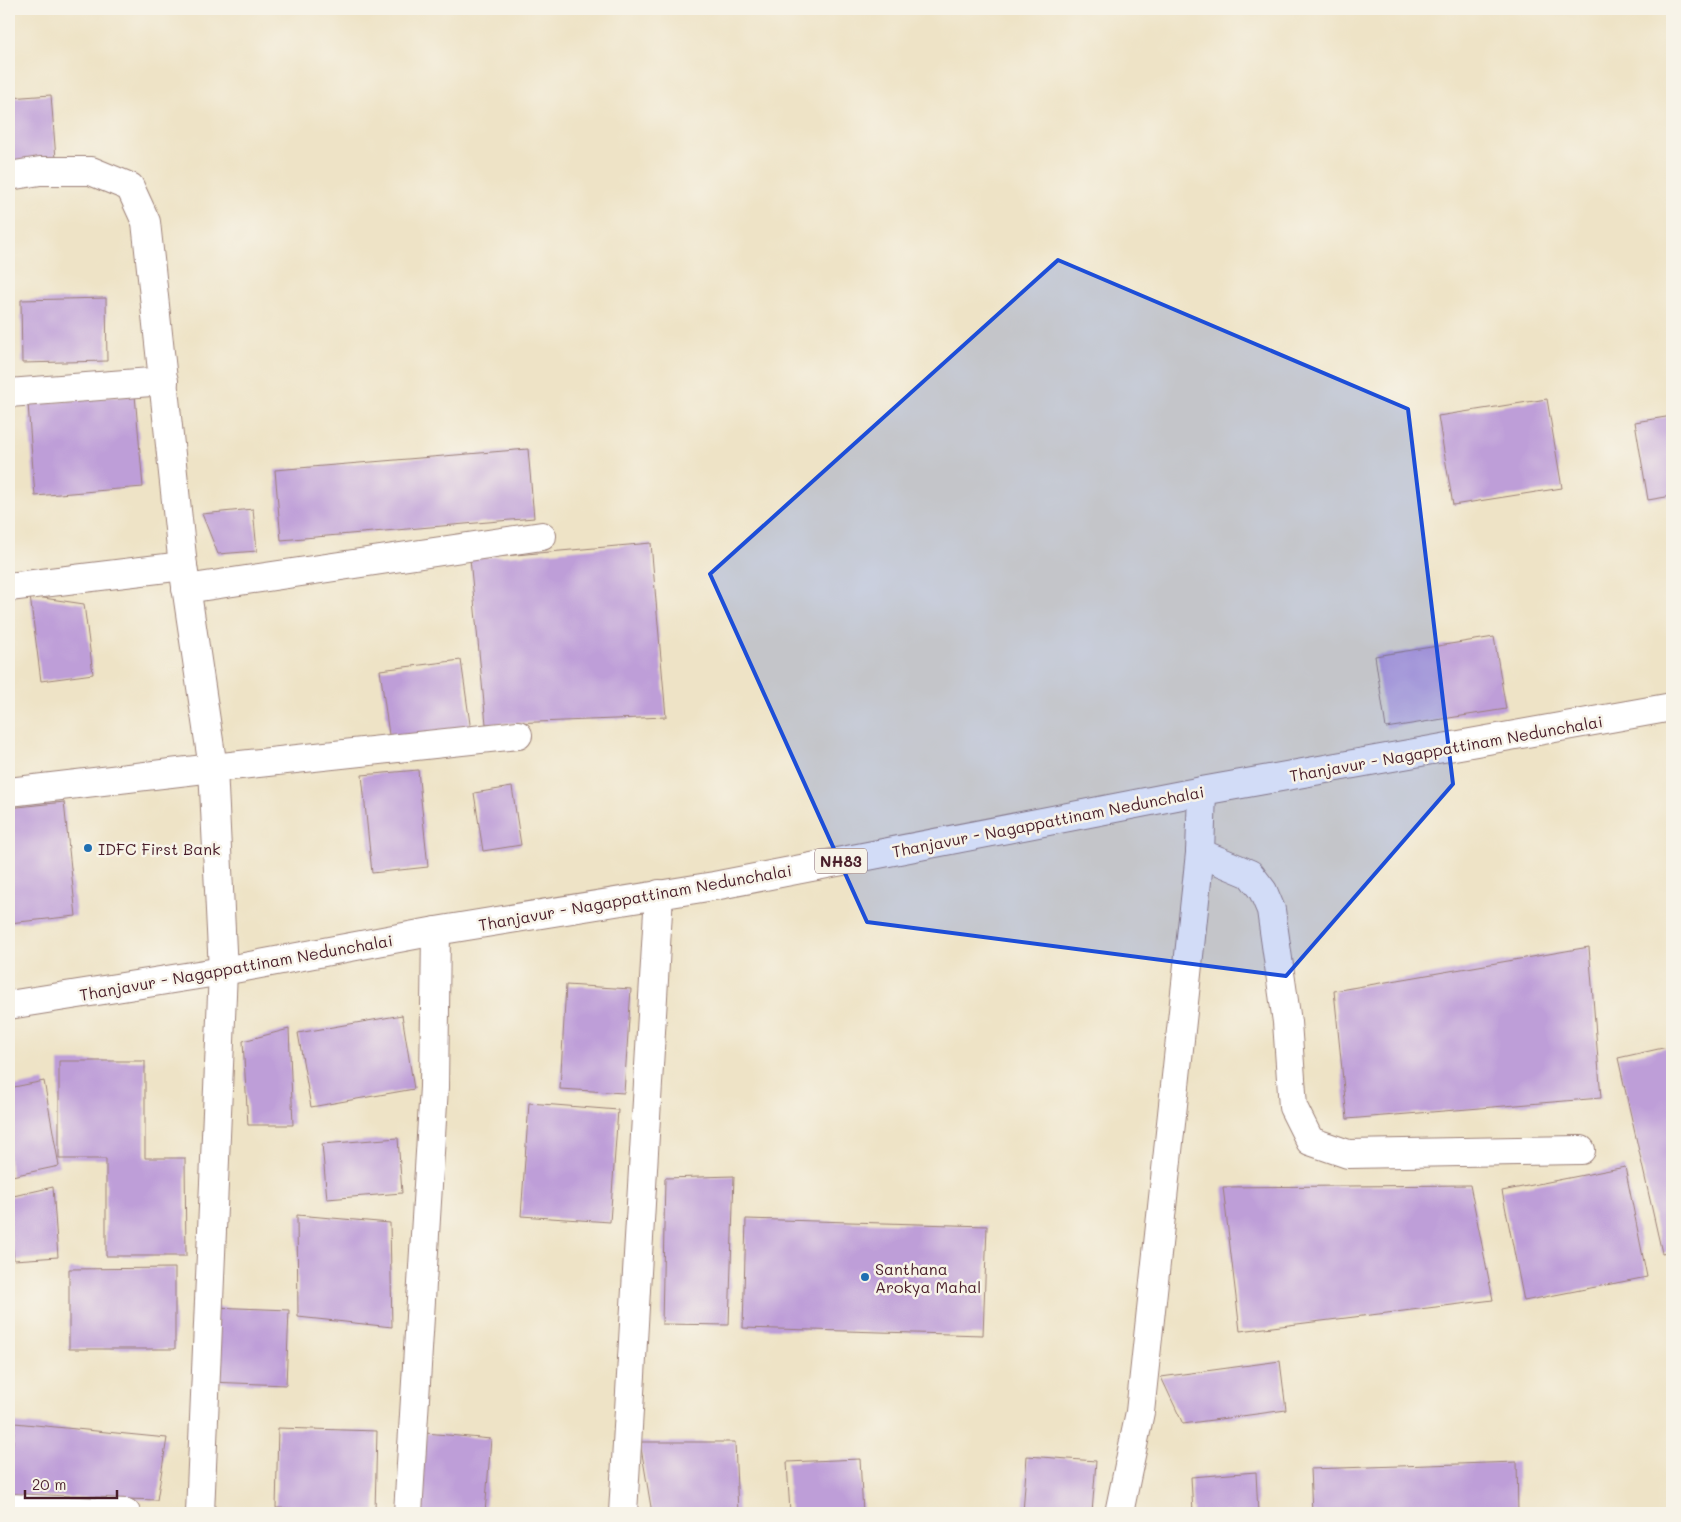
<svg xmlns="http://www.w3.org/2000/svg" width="1681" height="1522" font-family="Mali,sans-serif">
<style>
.building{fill:#be9ed8}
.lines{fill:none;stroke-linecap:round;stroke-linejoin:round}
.minor-casing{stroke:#9c8178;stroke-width:30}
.highway-casing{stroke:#9c8178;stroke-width:30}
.minor{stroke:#fff;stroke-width:28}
.highway{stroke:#fff;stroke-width:28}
.marked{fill:#1d4ed8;fill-opacity:0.2;stroke:#1d4ed8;stroke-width:4;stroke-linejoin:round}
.poi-dot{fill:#1f6fb2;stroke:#f7f3e8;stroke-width:2}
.labels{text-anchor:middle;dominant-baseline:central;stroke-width:5;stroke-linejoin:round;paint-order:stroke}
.shield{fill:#f7f3e8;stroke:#7e5f64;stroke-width:1}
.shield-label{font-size:15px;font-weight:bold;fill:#4a1f2b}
.street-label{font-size:16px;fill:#4a1f2b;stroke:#f7f3e8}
.poi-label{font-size:16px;fill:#4a1f2b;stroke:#f7f3e8;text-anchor:start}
</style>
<rect width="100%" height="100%" fill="#f7f3e8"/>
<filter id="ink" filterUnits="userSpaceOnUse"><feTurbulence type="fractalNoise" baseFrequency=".02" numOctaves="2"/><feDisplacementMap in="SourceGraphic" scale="10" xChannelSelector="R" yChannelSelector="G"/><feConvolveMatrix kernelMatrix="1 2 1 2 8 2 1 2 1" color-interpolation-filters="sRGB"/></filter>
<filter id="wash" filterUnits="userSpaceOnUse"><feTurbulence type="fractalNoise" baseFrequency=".0096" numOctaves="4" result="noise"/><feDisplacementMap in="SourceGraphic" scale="20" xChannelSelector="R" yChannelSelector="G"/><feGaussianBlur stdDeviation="1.12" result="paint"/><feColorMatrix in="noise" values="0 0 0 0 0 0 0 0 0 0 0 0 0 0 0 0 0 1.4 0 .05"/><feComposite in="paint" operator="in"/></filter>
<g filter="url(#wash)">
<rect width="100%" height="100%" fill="#eee3c6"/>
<g id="blocks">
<!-- building -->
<g class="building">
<path d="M51,95L56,159L9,162V98Z"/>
<path d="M106,298L107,361L22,363L21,300Z"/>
<path d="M135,395L143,487L35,496L28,404Z"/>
<path d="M1547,399L1562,488L1453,505L1438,416Z"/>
<path d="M1672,416V496L1648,500L1635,422Z"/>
<path d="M528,449L534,518L281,540L275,470Z"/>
<path d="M253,509L257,551L218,554L202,514Z"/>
<path d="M651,543L666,717L486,724L470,559Z"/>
<path d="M30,596L84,604L93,674L41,681Z"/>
<path d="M1494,637L1506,709L1386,728L1375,656Z"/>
<path d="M461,660L471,731L390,742L380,670Z"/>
<path d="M418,770L428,867L372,873L362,775Z"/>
<path d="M512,787L521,845L483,851L474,793Z"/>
<path d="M64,802L76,916L9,923V808Z"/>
<path d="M1589,947L1601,1098L1347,1119L1334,991Z"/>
<path d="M566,985L631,989L624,1093L560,1089Z"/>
<path d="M402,1015L414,1089L311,1107L298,1033Z"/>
<path d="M289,1029L293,1125H248L243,1041Z"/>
<path d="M1672,1046V1251L1662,1253L1618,1058Z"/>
<path d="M59,1061H145V1158H185L186,1256H106V1159H59Z"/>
<path d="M44,1081L59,1166L12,1176L9,1161V1088Z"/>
<path d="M529,1103L618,1110L610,1222L521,1216Z"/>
<path d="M398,1138L402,1193L327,1199L322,1144Z"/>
<path d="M1625,1167L1647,1277L1524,1301L1502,1191Z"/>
<path d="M734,1176L729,1325L662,1324L665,1178Z"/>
<path d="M1470,1185L1493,1300L1240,1331L1223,1187Z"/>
<path d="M53,1187L58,1257L14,1260L9,1218V1197Z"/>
<path d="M297,1215L390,1223L392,1327L298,1317Z"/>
<path d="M746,1219L987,1226L983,1335L743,1328Z"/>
<path d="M175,1268V1349H69V1269Z"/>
<path d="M213,1307L289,1310L286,1385L210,1382Z"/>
<path d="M1280,1361L1286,1410L1183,1424L1161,1377Z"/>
<path d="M15,1423L167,1438L157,1500L9,1495V1478Z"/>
<path d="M278,1428L377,1431L375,1511L276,1508Z"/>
<path d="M426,1433L491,1439L485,1513H419Z"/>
<path d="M640,1442H735L738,1513H652Z"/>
<path d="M1027,1456L1096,1461L1092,1513H1023Z"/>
<path d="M860,1459L863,1513H790L787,1462Z"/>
<path d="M1517,1462L1518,1513H1312L1310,1469Z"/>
<path d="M1256,1472L1258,1513H1193L1191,1477Z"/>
</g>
</g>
</g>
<g filter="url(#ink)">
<use href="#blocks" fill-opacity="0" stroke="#9c8178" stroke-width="1"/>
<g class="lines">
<defs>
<g id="minor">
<path d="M9,176L40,171H91L130,187L146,222L183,566L213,768L223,971L200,1513"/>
<path d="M9,393L164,381"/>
<path d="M9,587L183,566"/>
<path d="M186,589L542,536"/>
<path d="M9,792L213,768L518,735"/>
<path d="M1200,853L1250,874L1263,891L1271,910L1287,1022L1293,1107L1310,1141L1348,1154L1581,1150"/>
<path d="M9,1508L126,1513"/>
<path d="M408,1513L434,1087L436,931"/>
<path d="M623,1513L659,894"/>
<path d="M1119,1513L1140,1412L1200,853L1202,791"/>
</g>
<path id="highway" d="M9,1005L223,971L436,931L714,886L1202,791L1672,707"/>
</defs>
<!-- minor casing -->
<use href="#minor" class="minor-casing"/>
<!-- highway casing -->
<use href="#highway" class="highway-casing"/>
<!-- minor -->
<use href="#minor" class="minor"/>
<!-- highway -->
<use href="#highway" class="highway"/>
</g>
</g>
<!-- marked area -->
<path class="marked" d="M1058,260L1408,409L1453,784L1286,976L867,922L710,574Z"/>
<!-- markers -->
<g class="poi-dot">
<circle cx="88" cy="848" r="5"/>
<circle cx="865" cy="1277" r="5"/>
</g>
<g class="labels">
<!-- shield labels -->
<rect class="shield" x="815" y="848.5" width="52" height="25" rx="4"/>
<g class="shield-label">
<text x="841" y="861">NH83</text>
</g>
<!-- street labels -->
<g class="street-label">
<text transform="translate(1446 748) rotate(-10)">Thanjavur - Nagappattinam Nedunchalai</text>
<text transform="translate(1048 821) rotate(-11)">Thanjavur - Nagappattinam Nedunchalai</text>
<text transform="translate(635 897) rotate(-10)">Thanjavur - Nagappattinam Nedunchalai</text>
<text transform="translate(236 967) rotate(-10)">Thanjavur - Nagappattinam Nedunchalai</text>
</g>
<!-- poi labels -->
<g class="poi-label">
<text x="98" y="848">IDFC First Bank</text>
<text x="875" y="1268">Santhana<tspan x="875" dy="18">Arokya Mahal</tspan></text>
</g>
</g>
<!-- margin -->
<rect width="1681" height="1522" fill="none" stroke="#f7f3e8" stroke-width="30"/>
<!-- scale -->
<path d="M25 1490v8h92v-8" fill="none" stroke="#4a1f2b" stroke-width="2.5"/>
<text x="32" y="1490" font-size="15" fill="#4a1f2b" stroke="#f7f3e8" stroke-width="4" paint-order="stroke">20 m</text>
</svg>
